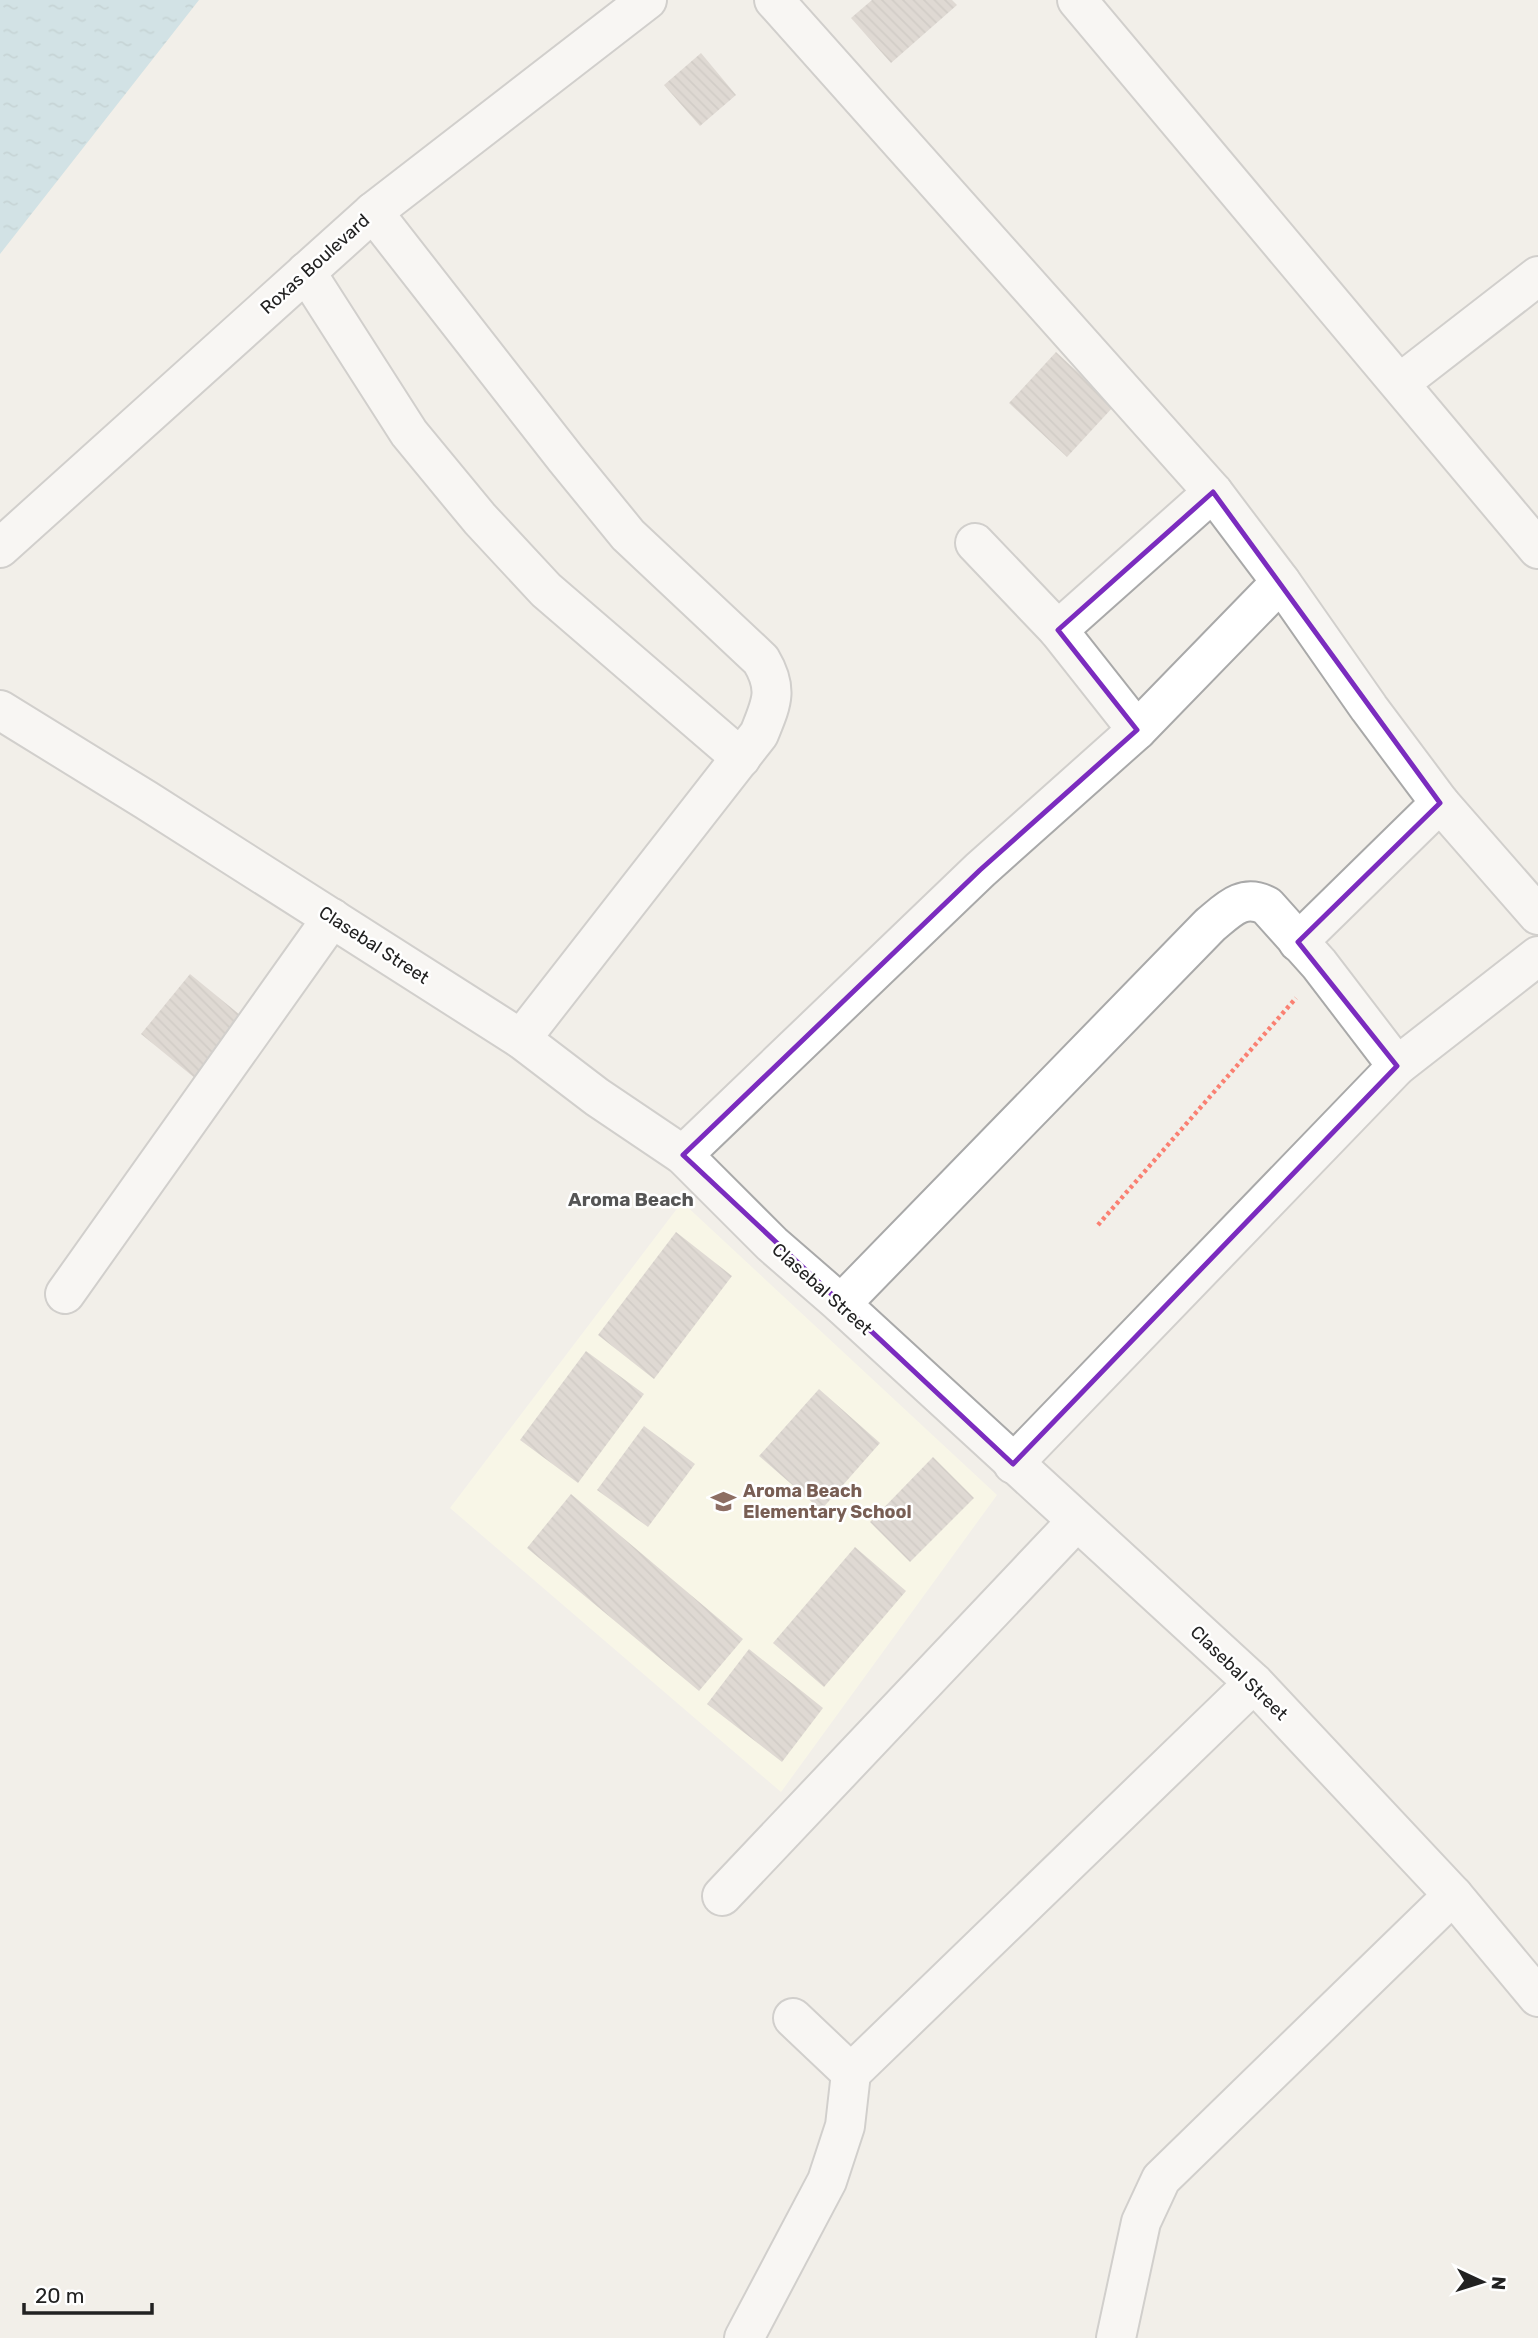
<svg xmlns="http://www.w3.org/2000/svg" width="1538" height="2338" font-family="Rubik,sans-serif">
<style>
.education{fill:#ffffe5}
.water{fill:url(#water-ripples)}
.building{fill:url(#building-back-hatch)}
.lines{fill:none;stroke-linecap:round;stroke-linejoin:round}
.minor-casing{stroke:#a9a9a9;stroke-width:42}
.path{stroke:#fa8072;stroke-width:4.5;stroke-dasharray:3.5 3.5;stroke-linecap:butt}
.minor{stroke:#fff;stroke-width:38}
.marked{fill:none;stroke:#7b2cbf;stroke-width:5;stroke-linejoin:round}
.labels{text-anchor:middle;dominant-baseline:central;stroke-width:5;stroke-linejoin:round;paint-order:stroke}
.street-label{font-size:18px;fill:#222;stroke:#fff}
.education-label{font-size:18px;font-weight:bold;fill:#785e54;stroke:#fff;text-anchor:start}
.neighbourhood-label{font-size:19px;font-weight:bold;fill:#555;stroke:#fff}
</style>
<defs>
<pattern id="water-ripples" width="26" height="14" patternUnits="userSpaceOnUse" patternTransform="scale(1.75)"><rect width="26" height="14" fill="#aad3df"/><path d="M2 4q2-2 4 0t4 0M15 11q2-2 4 0t4 0" fill="none" stroke="#92b5bf"/></pattern>
<pattern id="building-back-hatch" width="6" height="6" patternUnits="userSpaceOnUse" patternTransform="scale(1.75)"><rect width="6" height="6" fill="#c7bfb8"/><path d="M-1 5l2 2M0 0l6 6M5-1l2 2" fill="none" stroke="#aba49e"/></pattern>
</defs>
<rect width="100%" height="100%" fill="#f2efe9"/>
<!-- education -->
<path class="education" d="M682,1202L997,1495L781,1792L450,1508Z"/>
<!-- water -->
<path class="water" d="M0,0H199L0,254Z"/>
<!-- building -->
<g class="building">
<path d="M872,0H952L957,5L891,63L851,18Z"/>
<path d="M701,53L736,95L700,126L664,85Z"/>
<path d="M1056,352L1114,406L1067,457L1009,403Z"/>
<path d="M190,974L245,1019L196,1079L141,1034Z"/>
<path d="M676,1232L732,1276L654,1379L598,1335Z"/>
<path d="M586,1351L644,1394L578,1483L520,1440Z"/>
<path d="M819,1389L880,1443L821,1510L759,1456Z"/>
<path d="M644,1426L695,1464L648,1527L597,1490Z"/>
<path d="M933,1457L974,1498L910,1562L870,1522Z"/>
<path d="M571,1494L743,1639L699,1691L527,1548Z"/>
<path d="M855,1547L906,1591L824,1687L773,1643Z"/>
<path d="M749,1649L823,1708L782,1762L707,1704Z"/>
</g>
<g class="lines">
<defs>
<g id="minor">
<path d="M774,0L1213,492L1281,582L1369,708L1440,803L1538,915"/>
<path d="M1077,0L1538,549"/>
<path d="M373,212L566,459L628,535L761,660C779,690 771,704 759,734L521,1039"/>
<path d="M306,272L409,433L480,519L546,590L741,758"/>
<path d="M1400,383L1538,276"/>
<path d="M975,543L1058,630L1137,730"/>
<path d="M0,548L373,212L647,0"/>
<path d="M1058,630L1213,492"/>
<path d="M0,710L146,800L521,1039L597,1097L683,1155L772,1244L841,1304L1254,1683L1453,1895L1538,1997"/>
<path d="M1298,942L1440,803"/>
<path d="M683,1155L980,870L1137,730L1281,582"/>
<path d="M65,1294L332,918"/>
<path d="M841,1304L1210,925C1228,910 1243,893 1267,906L1319,964L1397,1066"/>
<path d="M1013,1464L1397,1066L1538,956"/>
<path d="M722,1896L1076,1522"/>
<path d="M851,2073L1254,1683"/>
<path d="M744,2338L827,2181L845,2126L851,2073L793,2018"/>
<path d="M1116,2338L1141,2222L1161,2179L1453,1895"/>
</g>
</defs>
<!-- minor casing -->
<use href="#minor" class="minor-casing"/>
<!-- path -->
<path class="path" d="M1098,1225L1296,998"/>
<!-- minor -->
<use href="#minor" class="minor"/>
</g>
<!-- marked area -->
<path d="M0 0H1538V2338H0ZM1213,492L1440,803L1298,942L1397,1066L1013,1464L683,1155L980,870L1137,730L1058,630Z" fill="#f2efe9" fill-opacity=".55" fill-rule="evenodd"/>
<path class="marked" d="M1213,492L1440,803L1298,942L1397,1066L1013,1464L683,1155L980,870L1137,730L1058,630Z"/>
<!-- icons -->
<defs>
<symbol id="school-bare" viewBox="-9 -9 18 18"><path d="M0-5L7-2L0 1L-7-2ZM-4 1L0 2.5L4 1V4Q0 6-4 4Z" fill="#8d6e63" stroke="#fff" stroke-width="2.5" paint-order="stroke"/></symbol>
</defs>
<g fill-rule="evenodd">
<use href="#school-bare" x="706" y="1484" width="35" height="35"/>
</g>
<g class="labels">
<!-- street labels -->
<g class="street-label">
<text transform="translate(315 264) rotate(-42)">Roxas Boulevard</text>
<text transform="translate(374 945) rotate(33)">Clasebal Street</text>
<text transform="translate(822 1289) rotate(42)">Clasebal Street</text>
<text transform="translate(1239 1673) rotate(44)">Clasebal Street</text>
</g>
<!-- education labels -->
<g class="education-label">
<text x="743" y="1491">Aroma Beach<tspan x="743" dy="21">Elementary School</tspan></text>
</g>
<!-- neighbourhood labels -->
<g class="neighbourhood-label">
<text x="631" y="1199">Aroma Beach</text>
</g>
</g>
<!-- north arrow -->
<g transform="translate(1482 2282) rotate(94)" stroke="#ffffff" stroke-width="5" paint-order="stroke">
<path d="M0-5L12 26L0 18L-12 26Z" fill="#222222"/>
<text y="-10" font-size="19" font-weight="bold" text-anchor="middle" fill="#222222">N</text>
</g>
<!-- scale -->
<path d="M24 2303v10h128v-10" fill="none" stroke="#222222" stroke-width="3.5"/>
<text x="35" y="2303" font-size="21" fill="#222222" stroke="#ffffff" stroke-width="5" paint-order="stroke">20 m</text>
</svg>
